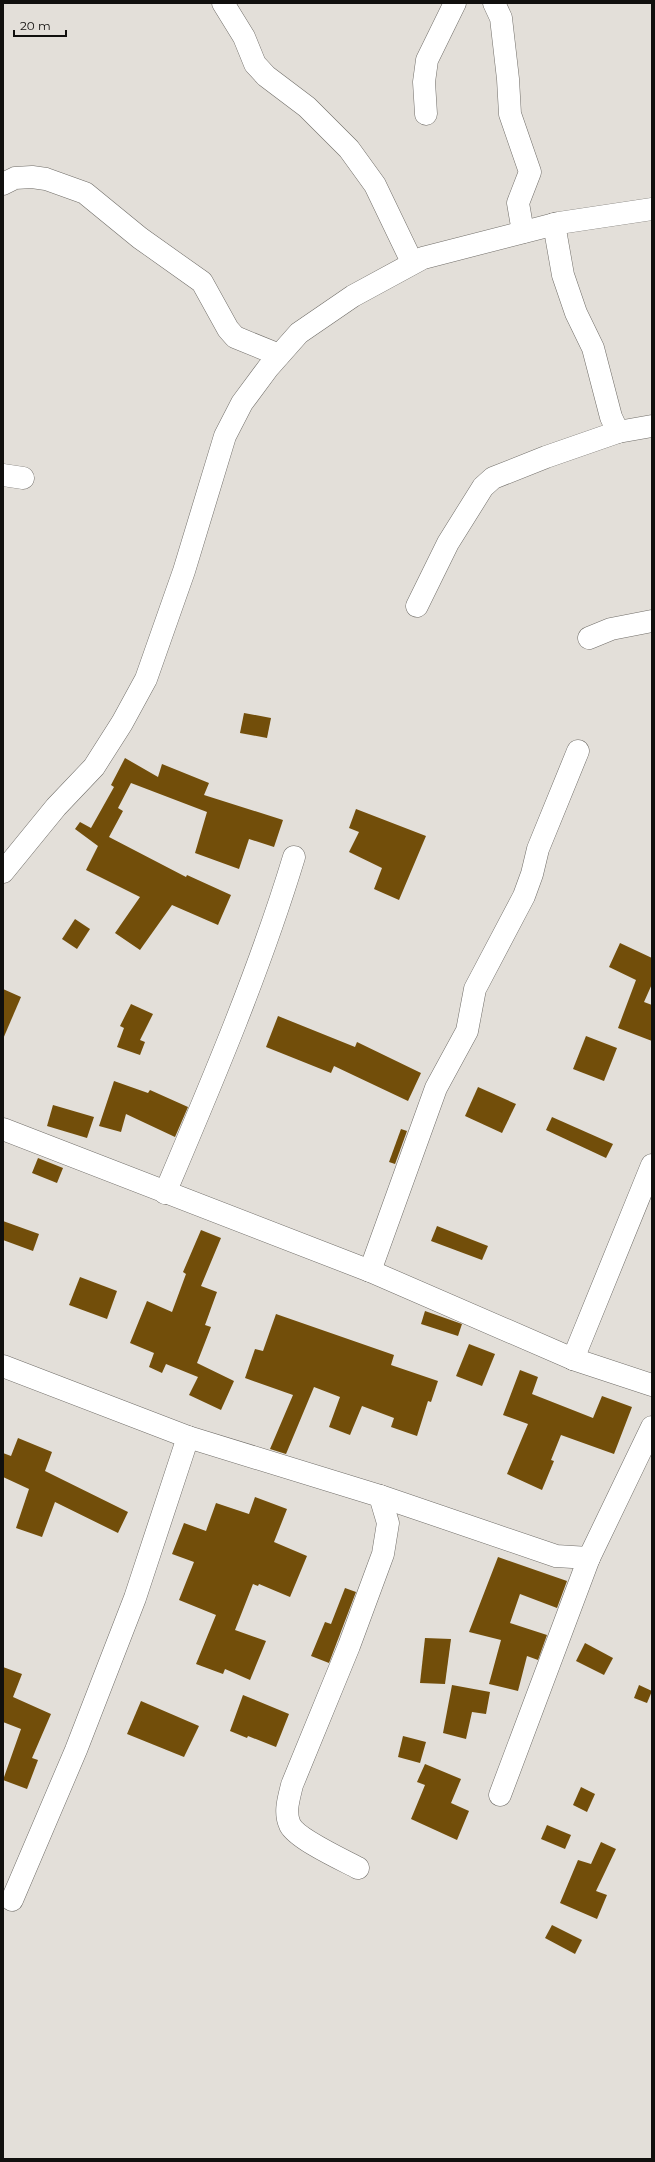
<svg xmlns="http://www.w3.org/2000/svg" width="655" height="2162" font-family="Montserrat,sans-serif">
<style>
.building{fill:#724e0a}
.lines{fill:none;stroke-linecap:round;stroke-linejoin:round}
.minor-casing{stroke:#706d68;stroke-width:23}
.minor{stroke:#fff;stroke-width:22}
</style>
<rect width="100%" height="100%" fill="#e3dfd9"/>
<!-- building -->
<g class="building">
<path d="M244,713L271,718L267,738L240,733Z"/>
<path d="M125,758L158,777L162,764L209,783L204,795L283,820L274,847L249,839L239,869L195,853L207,812L131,783L118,808L123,811L109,837L186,877L187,875L231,895L218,925L172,905L140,950L115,933L140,897L86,870L98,846L75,829L80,822L91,828L114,787L111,785Z"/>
<path d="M356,809L426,836L399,900L374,889L382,868L349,852L359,832L349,828Z"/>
<path d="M75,919L90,929L77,949L62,939Z"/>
<path d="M620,943L652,958V984L644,1002L652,1005V1041L618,1028L636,980L609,967Z"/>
<path d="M3,989L21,997L3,1039Z"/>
<path d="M131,1004L153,1014L140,1040L145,1042L140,1055L117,1047L124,1028L120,1026Z"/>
<path d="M278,1016L355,1047L357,1042L421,1073L408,1101L334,1066L331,1073L266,1047Z"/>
<path d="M586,1036L617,1048L604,1081L573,1069Z"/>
<path d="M114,1081L148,1093L150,1090L188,1107L175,1137L126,1114L121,1132L99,1126Z"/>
<path d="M478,1087L516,1104L502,1133L465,1116Z"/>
<path d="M53,1105L94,1117L87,1138L47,1126Z"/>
<path d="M552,1117L613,1144L606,1158L546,1130Z"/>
<path d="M401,1129L407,1131L395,1164L389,1162Z"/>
<path d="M38,1158L63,1168L57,1183L32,1173Z"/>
<path d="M3,1221L39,1234L33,1251L3,1240Z"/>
<path d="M437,1226L488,1246L482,1260L431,1241Z"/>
<path d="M201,1230L221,1238L201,1286L217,1292L205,1325L211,1327L197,1363L234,1381L221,1410L189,1395L198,1377L166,1364L162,1373L149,1367L154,1353L130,1343L147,1301L172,1312L186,1274L183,1272Z"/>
<path d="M80,1277L117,1291L107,1319L69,1305Z"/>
<path d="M425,1311L462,1324L458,1336L421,1324Z"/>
<path d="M276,1314L394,1355L391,1365L438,1381L431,1402L428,1401L417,1436L391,1427L394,1418L362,1406L350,1435L329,1427L340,1397L314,1387L286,1454L270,1449L293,1395L245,1378L255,1349L263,1351Z"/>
<path d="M469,1344L495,1354L482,1386L456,1376Z"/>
<path d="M520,1370L538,1377L532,1394L593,1418L602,1396L632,1407L614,1454L561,1435L551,1460L554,1461L542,1490L507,1474L528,1424L503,1415Z"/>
<path d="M18,1438L52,1452L45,1471L128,1512L118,1533L55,1502L42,1537L16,1528L29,1489L3,1477V1453L11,1456Z"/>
<path d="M255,1497L287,1509L274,1542L307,1556L290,1597L259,1584L258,1586L253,1584L235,1630L266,1641L250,1680L225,1669L223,1674L196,1664L216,1615L179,1600L194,1562L172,1554L184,1523L206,1531L216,1503L249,1514Z"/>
<path d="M498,1557L567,1581L557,1608L520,1594L510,1623L547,1635L538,1660L527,1656L518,1691L489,1684L501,1640L469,1632Z"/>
<path d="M345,1588L356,1592L329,1663L311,1656L325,1622L331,1624Z"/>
<path d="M425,1638L451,1639L445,1684L420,1683Z"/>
<path d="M585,1643L613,1658L604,1675L576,1661Z"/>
<path d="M3,1667L22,1674L13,1697L51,1714L32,1758L38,1760L27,1789L3,1780L21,1729L3,1722Z"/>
<path d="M452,1685L490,1692L486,1714L472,1712L466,1739L443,1733Z"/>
<path d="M639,1685L652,1691L647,1703L634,1698Z"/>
<path d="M243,1695L289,1714L276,1747L248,1736L247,1738L230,1731Z"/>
<path d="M141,1701L199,1726L184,1757L127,1734Z"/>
<path d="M403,1736L426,1742L420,1763L398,1757Z"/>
<path d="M425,1764L461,1779L451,1803L469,1811L457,1840L411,1819L425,1785L417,1782Z"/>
<path d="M581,1787L595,1794L587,1812L573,1805Z"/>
<path d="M547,1825L571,1835L565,1849L541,1839Z"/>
<path d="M601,1842L616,1849L596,1891L607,1895L597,1919L560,1903L578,1860L591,1864Z"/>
<path d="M552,1925L582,1940L575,1954L545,1938Z"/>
</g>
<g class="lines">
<defs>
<g id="minor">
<path d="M223,3L244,37L255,64L266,76L307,107L349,149L375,185L412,262"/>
<path d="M494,3L501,18L508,79L510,114L530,172L518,203L523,232"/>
<path d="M426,114L424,82L427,60L455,3"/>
<path d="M3,184L15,178L32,177L46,179L85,193L140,238L202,282L228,329L235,337L279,355"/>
<path d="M554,224L563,275L576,313L593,348L611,417L618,432"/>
<path d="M3,475L23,478"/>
<path d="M417,606L448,543L483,487L493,478L546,457L618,432L652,426"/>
<path d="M589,638L611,629L652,621"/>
<path d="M3,872L56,807L94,767L122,723L146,679L184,571L225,436L242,403L268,368L299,333L353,296L423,258L559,223L652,209"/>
<path d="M3,1129L370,1271L573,1359L652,1385"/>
<path d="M165,1193C212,1082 259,972 294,857"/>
<path d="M370,1271L436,1088L467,1031L475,989L524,896L532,874L538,849L578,751"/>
<path d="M573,1359L652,1165"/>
<path d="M3,1366L188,1437L380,1496L556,1556L589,1558"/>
<path d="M500,1795L589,1558L652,1427"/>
<path d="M358,1868C343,1860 297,1839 290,1825C284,1812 289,1798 292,1785L349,1646L383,1554L388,1523L380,1496"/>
<path d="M12,1900L76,1750L135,1598L188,1437"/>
</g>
</defs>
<!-- minor casing -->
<use href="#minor" class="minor-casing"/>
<!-- minor -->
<use href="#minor" class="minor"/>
</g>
<!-- border -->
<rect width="655" height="2162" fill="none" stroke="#11100e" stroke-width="8"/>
<!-- scale -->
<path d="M14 30v6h52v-6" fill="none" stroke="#11100e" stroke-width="2"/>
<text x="20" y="30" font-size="12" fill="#11100e" stroke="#e3dfd9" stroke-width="3" paint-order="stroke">20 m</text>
</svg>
